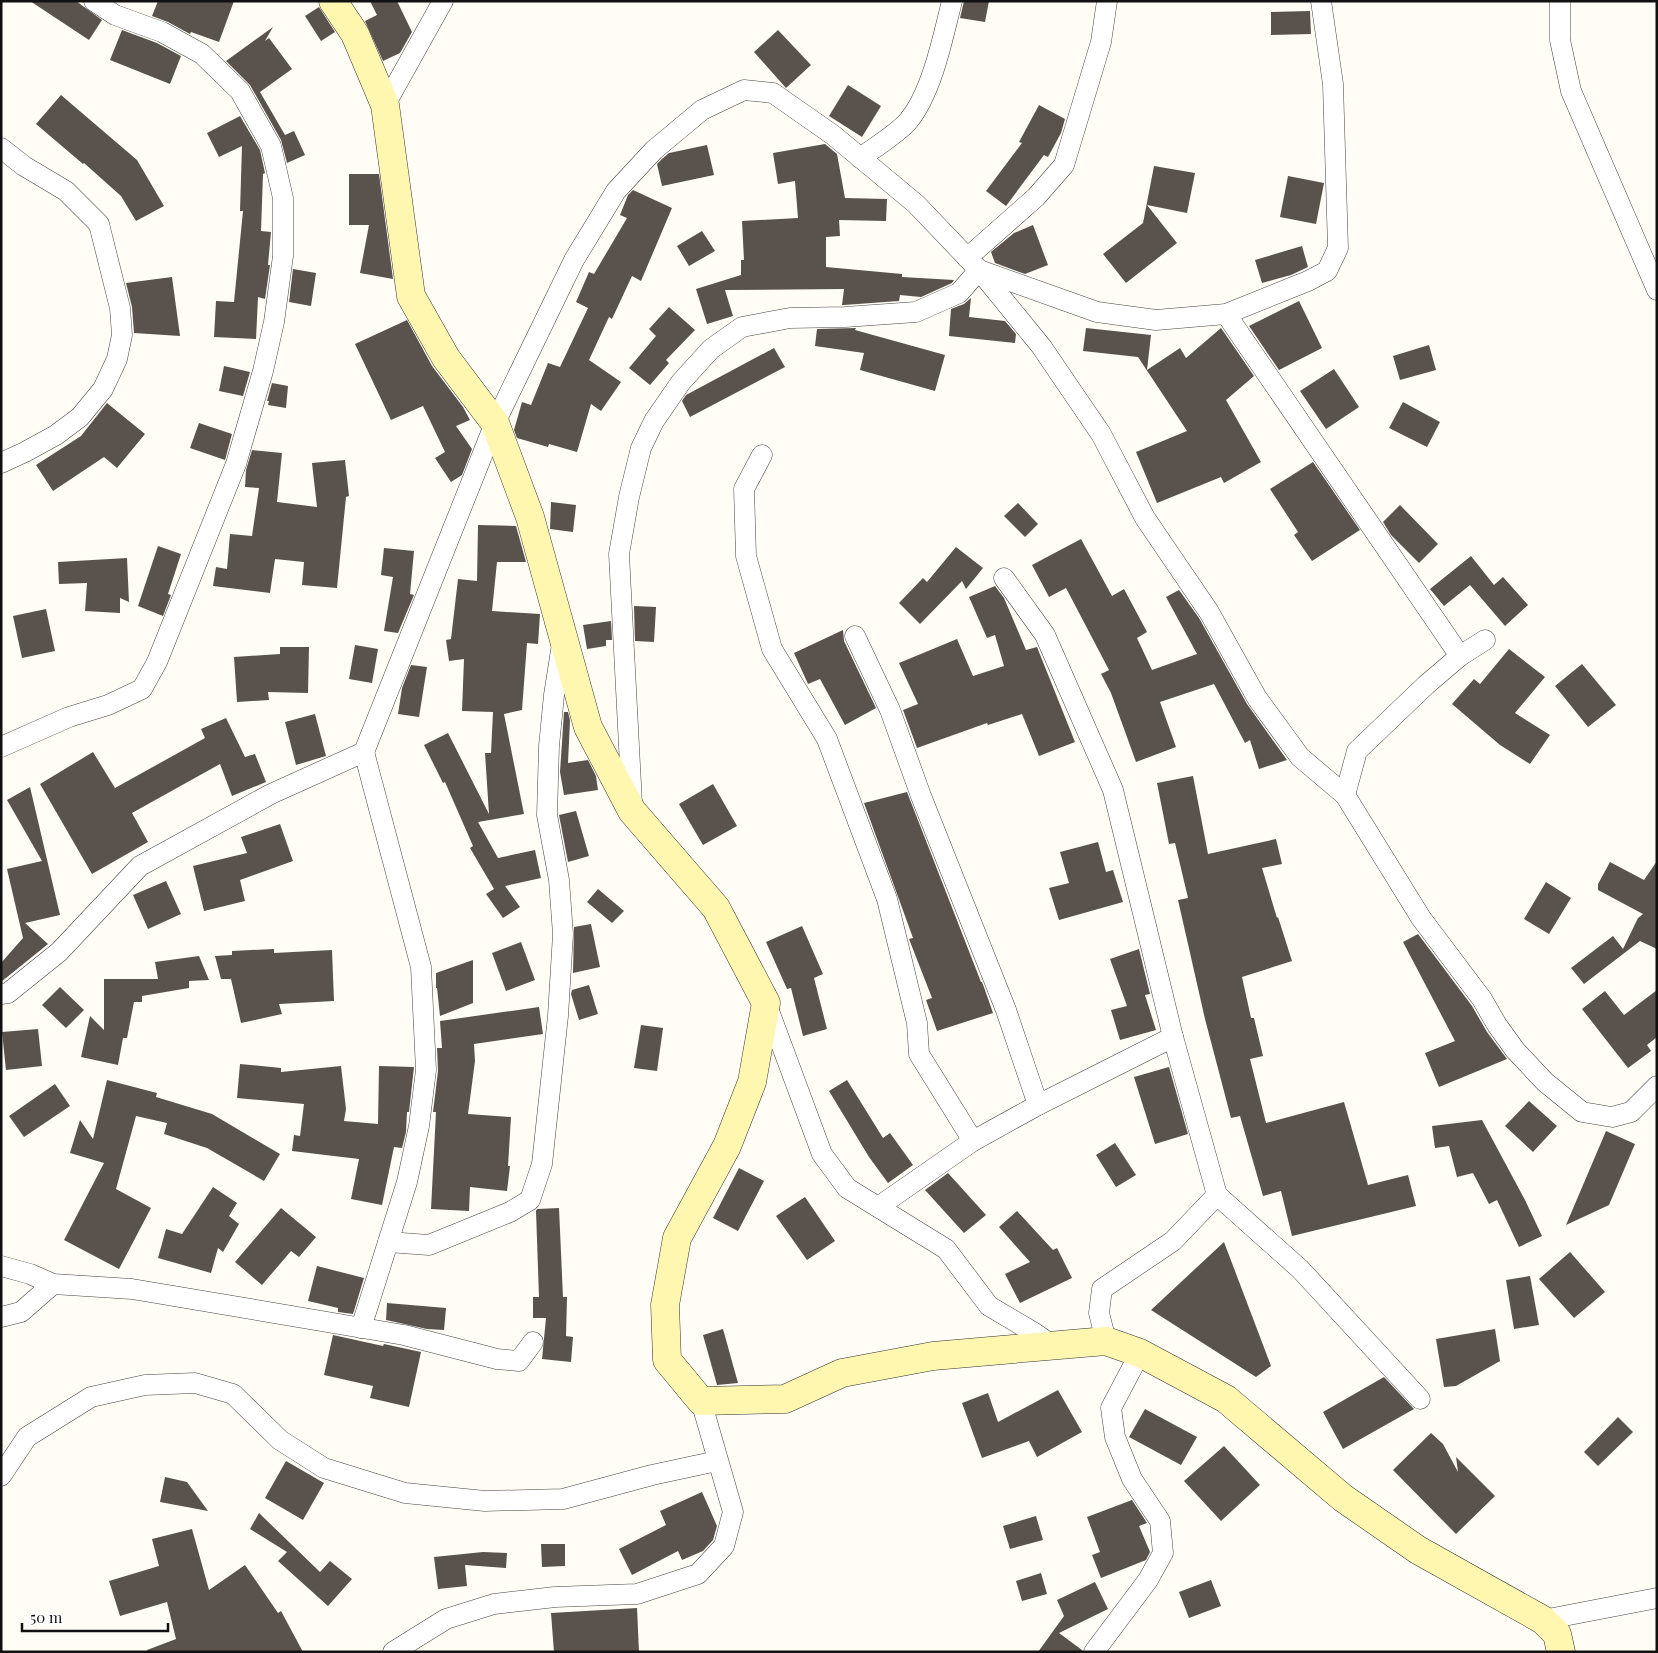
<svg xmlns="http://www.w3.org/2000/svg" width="1658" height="1653" font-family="'Playfair Display',serif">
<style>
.building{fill:#5a524d}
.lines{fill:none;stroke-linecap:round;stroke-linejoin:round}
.street-casing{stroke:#444;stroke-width:21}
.secondary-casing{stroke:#333;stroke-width:29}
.street{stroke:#fff;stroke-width:20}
.secondary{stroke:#fff6b0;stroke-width:28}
</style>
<rect width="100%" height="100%" fill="#fffdf5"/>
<!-- building -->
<g class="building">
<path d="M30,1H76L102,20L89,40Z"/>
<path d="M158,1H234L219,42L191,32L190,34L168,22L152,16Z"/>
<path d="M370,1H397L412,32L400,53L383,61L365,21L377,15Z"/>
<path d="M964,1H989L985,22L960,18Z"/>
<path d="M319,7L335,32L321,41L305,16Z"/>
<path d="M1310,11L1311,34L1271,35V12Z"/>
<path d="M273,27L265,41L269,38L292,69L260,92L285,135L294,131L305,155L287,163L281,140L250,85L226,61Z"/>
<path d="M122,30L157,43L181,56L170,84L110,60Z"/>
<path d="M778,30L811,65L786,88L754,52Z"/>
<path d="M848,85L881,106L862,137L829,116Z"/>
<path d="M61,95L137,160L164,206L136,221L121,196L84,163L83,164L36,124Z"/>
<path d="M1039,105L1065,119L1061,133L1048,157L1044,155L1006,206L986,191L1022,143L1019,142Z"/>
<path d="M240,116L260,150L265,173L263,174L261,231L271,232L268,265H270L265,299L258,297L256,339L214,337L216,301L234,302L243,211H240L242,146L219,157L207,133Z"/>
<path d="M825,144L837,154L845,198L887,199L886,221L839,220L840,236L826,237V267L902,274V277L954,280L952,283L921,297L900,295L899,301L844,305H842L844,289L725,290L733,316L707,324L696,289L741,275V260H744L742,221L798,218L795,181L778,184L773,153Z"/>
<path d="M707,145L714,175L662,186L657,164L662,159L669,153Z"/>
<path d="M1154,166L1195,173L1187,213L1147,205L1177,243L1126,283L1103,254L1143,223Z"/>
<path d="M349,174H379L393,279L360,273L369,225H349Z"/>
<path d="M1288,176L1324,183L1316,224L1280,217Z"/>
<path d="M633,190L672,208L641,281L632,276L612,319L609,317L589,360L621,382L601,411L591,404L577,452L549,444L548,447L517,438L514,430L522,402L531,405L548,363L560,367L588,308L576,302L589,272L594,274L627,218L620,215L628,195Z"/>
<path d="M1033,225L1048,265L1025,274L995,263L991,252L1014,233Z"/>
<path d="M702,231L715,251L689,266L677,246Z"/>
<path d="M1302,246L1308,267L1291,275L1262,283L1255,260Z"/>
<path d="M293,269L316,273L311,306L289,302Z"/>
<path d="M172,277L180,336L134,333L132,307L126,283Z"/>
<path d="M971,298L969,317L1005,321L1016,334L1015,343L949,336L951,309L964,304Z"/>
<path d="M1299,301L1322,348L1279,370L1249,326Z"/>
<path d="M669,307L695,330L666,360L669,363L650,385L629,368L656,336L649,329Z"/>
<path d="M407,320L432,366L463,407L470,420L456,426L472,449L462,475L451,482L435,458L445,452L423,406L391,420L355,344Z"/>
<path d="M856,328L855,330L945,355L935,391L860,370L864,353L815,346L817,329Z"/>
<path d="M1086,328L1151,335L1147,370L1180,348L1186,358L1221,328L1254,376L1226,400L1261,462L1224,483L1221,477L1157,503L1136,452L1187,431L1138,357L1083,351Z"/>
<path d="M1429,345L1436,370L1400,380L1393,356Z"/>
<path d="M774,348L785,367L690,417L682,401L686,395Z"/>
<path d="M224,366L250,372L243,396L219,391Z"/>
<path d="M1334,369L1359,407L1326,429L1300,391Z"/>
<path d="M272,383L288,386L286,408L268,405L269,401H267Z"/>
<path d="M1403,402L1440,422L1427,447L1389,428Z"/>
<path d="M107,403L145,434L117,468L104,457L53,491L36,465L81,436Z"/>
<path d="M199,423L232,434L225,460L190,448Z"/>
<path d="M252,450L282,453L277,502L317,507L312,463L345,460L349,496L346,497L337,588L302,585L304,562L275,559L270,593L213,586L216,567L227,569L230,534L252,536L259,488L245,487L246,470Z"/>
<path d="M1313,462L1360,530L1312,561L1294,535L1298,532L1270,489Z"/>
<path d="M551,502L576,505L573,532L550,529Z"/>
<path d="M1018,503L1038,524L1025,537L1004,516Z"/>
<path d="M1400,505L1438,544L1419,563L1391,535L1383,522Z"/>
<path d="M478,525L516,526L526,562H497L492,611L540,614L538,644L527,643L522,710L504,714L524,814L478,822L498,858L535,850L541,878L505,886L520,907L503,918L486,894L494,889L470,848L473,846L445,782L443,783L424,745L448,733L489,814L485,753H491L493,712L462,711L464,659L449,661L446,640L451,639L458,579L477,581Z"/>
<path d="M1081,539L1112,596L1124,589L1147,632L1137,638L1152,670L1197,654L1166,597L1179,590L1199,618L1247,704L1287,760L1259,769L1250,740L1245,743L1214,684L1160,702L1176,747L1136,762L1111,693L1101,674L1109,670L1066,588L1049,597L1032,565Z"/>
<path d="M158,546L181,554L168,594L171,595L163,616L138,606Z"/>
<path d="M956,547L983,568L966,589L962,581L920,624L899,603L923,578L927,582Z"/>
<path d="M384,548L414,551L410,594L414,595L398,633L384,631L393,577L381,575Z"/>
<path d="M1471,556L1494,585L1503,577L1528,605L1505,626L1470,585L1444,606L1430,589Z"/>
<path d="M127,558L129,602L120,598V613L85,611L87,583L59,584L58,562Z"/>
<path d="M995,586L1004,598L1026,650L1037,647L1075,742L1039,756L1022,714L988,725L987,723L917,748L903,710L918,704L899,663L957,639L973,676L1004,666L995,635L987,638L969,597Z"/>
<path d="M634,606L656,607L654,642L635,641Z"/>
<path d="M46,609L55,651L22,658L13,616Z"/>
<path d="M611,621L612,640H606V646L587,649L583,625Z"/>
<path d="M843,630L844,641L876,708L845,725L820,679L808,684L794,653Z"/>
<path d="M355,645L378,649L372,683L349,679Z"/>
<path d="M280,647H309L308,693L268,692L269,700L237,702L234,657L280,654Z"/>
<path d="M1509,649L1545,677L1515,713L1550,735L1530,764L1500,745L1452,704L1474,679L1480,684Z"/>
<path d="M1582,664L1616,705L1588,727L1555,686Z"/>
<path d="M411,665L427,667L419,717L398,714L402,688Z"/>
<path d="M564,712H568L570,720L568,763L588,760L596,776L598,790L564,795L560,772Z"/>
<path d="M315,714L326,756L296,765L285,722Z"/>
<path d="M226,718L245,757L255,754L266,782L232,796L220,764L132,813L148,842L92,874L40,784L93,752L115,788L205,738L201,729Z"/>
<path d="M1193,776L1208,854L1276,839L1282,864L1262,868L1277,918L1278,917L1292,961L1242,977L1251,1018H1254L1263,1056L1250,1059L1266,1123L1344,1102L1368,1185L1408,1175L1416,1206L1292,1236L1281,1191L1263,1196L1240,1116L1231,1118L1205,1019L1178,900L1188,898L1175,843L1169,844L1157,783Z"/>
<path d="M713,784L737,826L703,845L679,804Z"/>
<path d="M30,787L60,915L25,923L48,944L1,982V963L23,938L7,869L42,861L7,800Z"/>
<path d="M907,792L981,982H982L985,990L993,1013L937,1031L926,1000L932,998L909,939L913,938L864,803Z"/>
<path d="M576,811L589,856L568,862L559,815Z"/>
<path d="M280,824L293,861L240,880L245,901L204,911L193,866L247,853L241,837Z"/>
<path d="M1098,842L1106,872L1113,870L1123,902L1059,920L1049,888L1069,883L1060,852Z"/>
<path d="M1657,861V949L1640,941L1584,984L1571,968L1613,936L1623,949L1638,918L1643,914L1598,890V884L1610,862L1644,880Z"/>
<path d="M166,881L181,914L148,929L133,895Z"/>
<path d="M1546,882L1571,898L1549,934L1524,919Z"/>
<path d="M598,889L624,911L612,923L587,902Z"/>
<path d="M591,924L600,967L573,973L574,927Z"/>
<path d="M802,926L823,974L814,978L827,1029L803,1036L791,988L787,989L766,942Z"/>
<path d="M1418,934L1472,1006L1487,1032L1507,1059L1439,1087L1425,1053L1455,1041L1403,942Z"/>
<path d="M521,942L535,980L506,991L492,953Z"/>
<path d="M274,949V953L332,950L334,1001L279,1004L282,1014L241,1023L231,979H221L215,956L232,955V951Z"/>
<path d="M1139,949L1150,994L1145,995L1156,1030L1120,1040L1111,1010L1127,1006L1110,959Z"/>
<path d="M199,956L209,980L189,981V988L142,996V1002H134L127,1038H123L118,1065L81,1057L90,1016L104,1030V979H158L155,962Z"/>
<path d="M473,960V1003L440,1016L437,988H436V973Z"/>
<path d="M589,985L598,1014L579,1020L571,994L572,990Z"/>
<path d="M60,987L84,1010L66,1028L42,1005Z"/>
<path d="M1657,990V1037L1647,1045L1651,1051L1628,1068L1582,1009L1605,991L1624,1015Z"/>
<path d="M539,1007L543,1034L474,1044L475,1061L468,1114L511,1117L508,1166H510L507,1191L470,1187L469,1211L431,1209L436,1112H433L438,1071L437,1048H442L440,1021Z"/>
<path d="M641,1025L663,1028L657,1071L634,1068Z"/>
<path d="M38,1029L42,1066L6,1070L2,1032Z"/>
<path d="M240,1064L281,1068V1072L341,1066L346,1109L344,1121L378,1124L379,1066L414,1067L409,1112H407L406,1132L402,1148L394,1147L382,1205L351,1199L359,1159L292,1151L294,1135L300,1136L304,1104L237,1098Z"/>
<path d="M1169,1067L1188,1134L1155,1144L1134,1077Z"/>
<path d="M107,1080L157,1093L156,1097L212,1114L280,1154L264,1181L207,1148L164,1134L167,1123L136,1116L116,1189L151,1208L119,1269L64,1240L104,1163L70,1153L80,1120L93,1139Z"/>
<path d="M847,1080L883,1138L890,1133L913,1165L888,1183L869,1157L829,1091Z"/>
<path d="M55,1084L70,1106L24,1137L9,1116Z"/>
<path d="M1529,1101L1557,1126L1533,1152L1505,1126Z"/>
<path d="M1482,1120L1525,1200L1542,1236L1519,1247L1497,1200L1489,1204L1473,1173L1457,1177L1449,1146L1435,1148L1432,1126Z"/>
<path d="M1606,1131L1635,1144L1609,1205L1566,1225Z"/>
<path d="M1115,1143L1136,1175L1116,1187L1096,1155Z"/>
<path d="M739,1168L764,1181L738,1231L713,1218Z"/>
<path d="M948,1173L986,1215L964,1233L925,1190Z"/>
<path d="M213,1187L237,1203L229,1216L239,1224L223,1252L218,1248L211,1273L158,1258L166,1229L182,1234Z"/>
<path d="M805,1197L835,1241L807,1260L776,1216Z"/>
<path d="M281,1208L316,1237L299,1257L291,1251L262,1285L235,1262Z"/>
<path d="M559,1208L563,1297H567L566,1336L573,1337L571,1362L542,1359L546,1318H533V1297H539L536,1211L537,1209Z"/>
<path d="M1017,1211L1053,1250L1057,1248L1072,1278L1020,1303L1005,1274L1030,1262L999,1227Z"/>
<path d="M1224,1242L1271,1366L1256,1377L1151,1310Z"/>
<path d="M1570,1252L1605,1292L1574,1318L1539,1279Z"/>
<path d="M317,1266L364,1278L353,1314L338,1312V1308L308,1301Z"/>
<path d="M1530,1276L1539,1325L1514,1329L1506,1280Z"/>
<path d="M387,1303L446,1308L444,1330L427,1329L386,1320Z"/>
<path d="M723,1329L738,1383L717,1385L703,1335Z"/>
<path d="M1495,1329L1500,1361L1456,1386L1444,1387L1436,1339Z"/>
<path d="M333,1335L383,1346L384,1344L421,1352L409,1407L370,1398L373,1386L324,1375Z"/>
<path d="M1384,1377L1414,1409L1343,1449L1323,1412Z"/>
<path d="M1058,1390L1082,1432L1037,1457L1029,1441L982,1458L962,1403L988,1393L998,1422Z"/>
<path d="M1145,1409L1197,1437L1181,1465L1129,1437Z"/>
<path d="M1618,1417L1633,1432L1598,1466L1584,1452Z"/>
<path d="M1431,1433L1443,1444L1458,1472L1456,1457L1495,1496L1456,1534L1393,1470Z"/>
<path d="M1224,1446L1260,1485L1221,1521L1184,1481Z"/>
<path d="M286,1461L324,1483L303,1520L265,1498Z"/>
<path d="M165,1477L187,1482L208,1511L160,1502Z"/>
<path d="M702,1492L717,1526L713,1540L703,1551L682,1560L678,1551L632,1575L619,1549L666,1525L660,1511Z"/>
<path d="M1132,1500L1147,1523L1139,1526L1150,1552L1146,1560L1101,1578L1092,1555L1100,1552L1087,1517Z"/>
<path d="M259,1513L320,1572L330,1561L352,1579L328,1606L278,1561L287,1552L250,1529Z"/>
<path d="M1036,1516L1043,1540L1010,1549L1003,1526Z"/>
<path d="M192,1529L209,1590L245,1565L278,1613L281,1611L303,1652H147V1650L176,1639L167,1602L120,1616L109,1581L159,1566L152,1539Z"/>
<path d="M541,1544H565V1566L542,1567Z"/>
<path d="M483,1552L507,1553L506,1568L465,1565L467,1586L438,1589L434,1557Z"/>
<path d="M1041,1573L1047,1594L1022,1601L1016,1581Z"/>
<path d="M1211,1580L1221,1606L1189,1618L1179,1592Z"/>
<path d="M1095,1582L1108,1609L1059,1633L1082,1650V1652H1038L1064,1616L1057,1600Z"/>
<path d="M637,1608L639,1652H554L551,1613Z"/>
</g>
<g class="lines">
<defs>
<g id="street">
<path d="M1560,1V40L1571,91L1657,290"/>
<path d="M385,105L443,1"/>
<path d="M1,148L24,166L66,191L99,224L120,308L122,335L117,359L103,389L80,417L56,435L25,452L1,463"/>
<path d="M860,158C873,149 901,131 909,120C932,92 943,37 952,1"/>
<path d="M967,258L1036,197L1064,165L1101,42L1107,1"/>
<path d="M1226,314L1460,656"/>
<path d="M762,455L744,489L746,556L772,649L827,739L887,899L917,1023L919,1054L973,1141"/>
<path d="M1004,578L1045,635L1113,790L1173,1037L1217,1195L1300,1269L1420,1399"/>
<path d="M855,636L890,710L921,796L1006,1010L1038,1105"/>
<path d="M1,747L69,717L108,705L142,689L157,662L236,464L263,371L274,322L283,256V198L271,146L240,91L202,54L162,32L115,15L94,1"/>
<path d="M1345,795L1357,751L1426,685L1460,656L1485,640"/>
<path d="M632,804L619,554L629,497L641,448L654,421L681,382L711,349L742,327L790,318L845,317L916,312L959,293L979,270L1097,312L1156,320L1226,314L1308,281L1327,271L1338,248L1333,84L1321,1"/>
<path d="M1,994L8,993L59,952L140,866L271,794L364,752L495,423L574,260L616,191L654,150L702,110L744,90L773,93L833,135L916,204L979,270L1041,346L1101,434L1145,518L1209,612L1257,698L1300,757L1345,795L1421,918L1482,999L1497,1025L1515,1050L1545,1082L1582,1112L1612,1117L1631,1112L1657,1086"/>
<path d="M766,1003L822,1154L847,1188L946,1249L989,1306L1033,1332L1052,1345"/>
<path d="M878,1207L973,1141L1038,1105L1173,1037"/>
<path d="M388,1242L429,1245L510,1212L530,1200L542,1164L558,1016L563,934L559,880L547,815L549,746L554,695L562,644"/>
<path d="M1,1266L30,1274L53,1284L132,1289L404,1335L497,1359L519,1361L533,1342"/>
<path d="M1,1317L21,1312L53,1284"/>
<path d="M361,1328L407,1182L419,1126L426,1070L421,967L364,752"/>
<path d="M1106,1341L1099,1313L1102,1289L1173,1241L1217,1195"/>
<path d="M1,1476L27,1437L91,1397L145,1385L195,1383L233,1394L280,1440L324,1468L405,1493L485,1501L563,1499L652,1475L717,1461"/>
<path d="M1543,1620L1657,1598"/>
<path d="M393,1652L446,1619L494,1604L555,1597L637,1594L698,1574L724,1546L733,1512L701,1401"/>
<path d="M1094,1652L1148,1580L1163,1553L1160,1521L1132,1479L1115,1437L1111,1408L1140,1353"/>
</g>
<path id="secondary" d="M333,1L355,34L385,105L411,296L446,358L495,423L530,517L588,727L632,811L716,908L766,1003L752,1082L727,1146L677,1238L665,1305L667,1360L701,1401L785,1399L842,1373L933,1356L1106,1341L1140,1353L1226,1399L1343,1498L1418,1550L1543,1620L1557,1634L1561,1652"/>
</defs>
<!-- street casing -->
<use href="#street" class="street-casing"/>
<!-- secondary casing -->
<use href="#secondary" class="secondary-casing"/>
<!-- street -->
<use href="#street" class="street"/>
<!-- secondary -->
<use href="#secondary" class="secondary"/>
</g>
<!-- border -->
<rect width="1658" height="1653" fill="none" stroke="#111111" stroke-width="5"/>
<!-- scale -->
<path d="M22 1623v8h146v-8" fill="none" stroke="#111111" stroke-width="2.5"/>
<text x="30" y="1623" font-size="15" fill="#111111" stroke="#ffffff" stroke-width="4" paint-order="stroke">50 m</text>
</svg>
